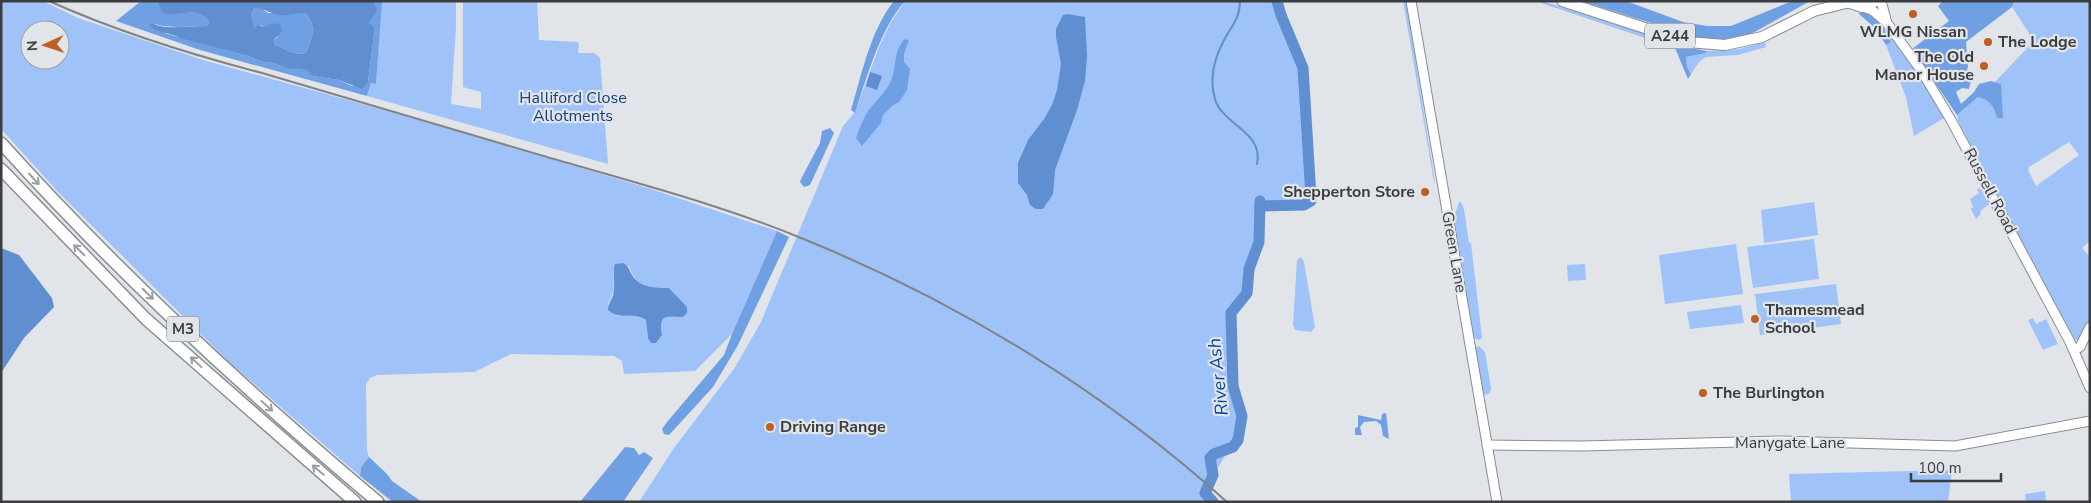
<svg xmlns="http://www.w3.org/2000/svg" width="2091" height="503" font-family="'Nunito Sans',sans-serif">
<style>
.green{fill:#9fc3f8;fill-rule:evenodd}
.forest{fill:#70a0e4}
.water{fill:#5f8ed1;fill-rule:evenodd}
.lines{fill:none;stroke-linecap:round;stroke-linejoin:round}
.stream{stroke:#5f8ed1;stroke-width:2}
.river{stroke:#5f8ed1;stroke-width:11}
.secondary-casing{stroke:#898c91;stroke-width:11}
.primary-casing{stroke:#898c91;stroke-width:12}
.highway-casing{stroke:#898c91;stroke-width:14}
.secondary{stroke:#fff;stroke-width:9}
.primary{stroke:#fff;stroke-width:10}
.highway{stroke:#fff;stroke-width:11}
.rail{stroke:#818386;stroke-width:2}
.oneway{stroke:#9d9e9f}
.poi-dot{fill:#bf5d22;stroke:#e1e4e9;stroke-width:2}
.labels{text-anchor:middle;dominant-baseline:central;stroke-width:4.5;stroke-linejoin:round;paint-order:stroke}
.shield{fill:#e1e4e9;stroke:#6d6f72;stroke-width:1}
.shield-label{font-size:15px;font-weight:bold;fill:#3b3d3f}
.poi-label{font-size:16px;font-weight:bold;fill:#3b3d3f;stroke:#e1e4e9;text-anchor:start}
.park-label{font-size:16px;fill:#14417f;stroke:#e1e4e9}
.street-label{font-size:16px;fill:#3b3d3f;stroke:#e1e4e9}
.water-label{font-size:18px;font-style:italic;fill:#054796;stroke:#e1e4e9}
</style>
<rect width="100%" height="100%" fill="#e1e4e9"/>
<!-- green -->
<g class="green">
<path d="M1,1H43L78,18L203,60L398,114L648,188L777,231L732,334L695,371L624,374L622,361L614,356L511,354L474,372L377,375L370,378L366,384L367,451L369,457L361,467L360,476L228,361L60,194L1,129ZM30,30H60V60H30ZM629,266C637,289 648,287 669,288L687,307L683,317C664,317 659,314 662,335L656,343L648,338L646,320L638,315L618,316L608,304L614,291L613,270Z"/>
<path d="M381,1H456V27L451,104L481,109V92L463,87V1H537L539,40L578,42L579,45L578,53H594L600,58L608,164L367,96L371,83L376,84Z"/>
<path d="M905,1H1277L1281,15L1303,68L1311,197L1308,203L1260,207L1259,242L1249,269L1247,293L1244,298L1238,300L1229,312L1228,336L1231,342L1233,386L1242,416V427L1212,478L1205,493L1213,502H639L674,448L734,369L761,322L843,126L855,112L879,47L891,22Z"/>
<path d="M1403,1H1406L1435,182H1434Z"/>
<path d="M1541,1H1542L1662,39L1660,43L1541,3Z"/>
<path d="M2014,1H2090V241L2082,248L2090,257V322L2084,334L2077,340L2073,339L1958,121L1957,115L1990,87L2034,41L2012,7ZM2069,142L2079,155L2036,186L2028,170L2029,167Z"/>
<path d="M1874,16L1905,52L1946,117L1914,136L1906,97L1886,45L1891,42Z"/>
<path d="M1765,42L1766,47L1738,55L1706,57L1700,61L1691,74L1687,67L1686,57L1706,53L1707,51L1739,49Z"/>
<path d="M1980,188L1990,204L1981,210L1980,215L1976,219L1971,209L1973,207L1970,199L1979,193L1977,190Z"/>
<path d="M1459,202H1461L1464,209L1469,243H1471L1482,338L1479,340L1473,337L1454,225V217Z"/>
<path d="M1814,202L1818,235L1764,243L1761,210Z"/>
<path d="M1814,239L1819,279L1753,288L1747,247Z"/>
<path d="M1736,244L1743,294L1665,304L1659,255Z"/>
<path d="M1301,257L1304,262L1315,327L1311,332L1295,330L1293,325L1297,260Z"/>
<path d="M1585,264L1586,280L1568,281L1567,265Z"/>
<path d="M1836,284L1841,324L1760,335L1755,294Z"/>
<path d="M1741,305L1744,323L1690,329L1687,312Z"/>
<path d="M2033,318L2036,324L2046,319L2058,344L2043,350L2028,320Z"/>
<path d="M1479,346L1485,352L1491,388L1490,393L1486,395L1482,393L1475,347Z"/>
<path d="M1952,470L1948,502H1791L1789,474Z"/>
<path d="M2045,491L2046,502H2026L2025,494Z"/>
</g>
<!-- forest -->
<g class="forest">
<path d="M141,1H159L158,4L167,14L201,12L205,15L209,22L207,26C190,26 171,29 155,24L164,33L248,56L265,63L270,62L289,69L306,70L312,76L339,80L352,86L368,82L375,28L369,22L373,1H382L376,84L371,83L367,96L200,50L116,21Z"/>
<path d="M894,1H905C881,27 866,79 855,113L851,110C862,74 870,31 894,1Z"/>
<path d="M1581,1H1626L1683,22L1707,26H1731L1792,1H1810L1751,34L1726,39L1705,40Z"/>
<path d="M1943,1H2014L2012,7L1966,42L1968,67L1966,72L1971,80L1969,89L1962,88L1956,92L1961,104L1974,92L1979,84L1991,81L2001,84L2003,118H1997C1994,106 1990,100 1978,97L1957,115L1912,49L1949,21L1938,6Z"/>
<path d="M255,8H261L268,13H305C318,26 312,38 306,53C294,56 284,49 274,44V40L278,37L261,25L255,30L252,27L251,14Z"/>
<path d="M1860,12C1878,15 1883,28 1891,42L1886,45L1875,28L1859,14Z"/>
<path d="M905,39L909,40L904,54V62L910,69L907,90L899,102L892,106L883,115L881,123L862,146L856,138C860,128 863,118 869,110C877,99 887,92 892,78C897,64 893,51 905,39Z"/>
<path d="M1662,39L1680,46L1707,51L1706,53L1686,57L1687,67L1691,74L1688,79L1675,48L1660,43Z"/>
<path d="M830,128L834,133L810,185L804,187L800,182L801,179L820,143L822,131Z"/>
<path d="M777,231L789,237L738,345L713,387L669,435L664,434L662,429L667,422L724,355L732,334Z"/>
<path d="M1386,413L1389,439L1383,436L1381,425L1376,421L1364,422L1360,427L1362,435H1355V428L1358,427V415L1381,420L1382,414Z"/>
<path d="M625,447L634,448L639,455L644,452L653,458L623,502H580Z"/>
<path d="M369,457L387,474L392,481L422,502H393L360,476L361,467Z"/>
</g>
<!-- water -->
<g class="water">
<path d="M159,1H373L377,11L369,22L375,28L368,82L362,89L339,80L312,76L306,70L289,69L270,62L265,63L248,56L180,38C170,32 157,34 149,25L150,24C155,24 161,27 166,27C180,28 193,26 207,26L209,22C200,4 181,18 163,13L158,4ZM255,8C264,8 271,14 280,15C288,16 297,13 305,13C318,26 312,38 306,53C295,56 284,49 274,44V40L282,31L281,26C276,21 270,24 264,27L258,25L254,29L251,14Z"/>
<path d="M1068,14L1085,17L1087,56L1085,81L1077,110L1055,170L1053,194L1043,209H1036L1030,205L1027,195L1018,183V163L1028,140L1044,119L1052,105L1057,90L1061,64L1056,37V29L1063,15Z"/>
<path d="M870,72L882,76L877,90L866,86Z"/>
<path d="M1,248L19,255L52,298L54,307L24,338L1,373Z"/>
<path d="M623,263C629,266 629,270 632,275C641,289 655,287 669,288L687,307V313L683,317C664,317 659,314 662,335L656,343H651L648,338L646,320C634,311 620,321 608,310C608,302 614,298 614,290C615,281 612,273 615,264Z"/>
</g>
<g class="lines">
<!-- stream -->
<path class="stream" d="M1240,1C1240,15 1235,22 1228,33C1216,53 1208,76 1215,99C1222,125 1264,131 1257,164"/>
<!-- river -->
<g class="river">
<path d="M1260,206L1304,205L1311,201V197L1303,68L1281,15L1277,1"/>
<path d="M1213,502L1205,493L1213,475L1210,458L1214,454L1233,447L1238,440L1242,416L1233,386L1231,313L1247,293L1249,269L1259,242L1260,201"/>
</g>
<defs>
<g id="secondary">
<path d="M1411,1L1497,502"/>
<path d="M1881,1L1887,23L1921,70L1951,120L2070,342L2090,388"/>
<path d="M1862,7L1872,10L1885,21"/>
<path d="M2074,350L2080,347L2090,327"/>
<path d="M1487,445L1582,446L1780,441L1955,446L2090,421"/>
</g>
<g id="primary">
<path d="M1562,1L1688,42L1725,45L1762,37L1814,11L1846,3"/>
<path d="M1844,1L1862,7L1876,1"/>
</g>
<g id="highway">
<path d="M1,143C117,272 245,390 378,502"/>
<path d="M1,169L146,319L355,502"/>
</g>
</defs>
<!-- secondary casing -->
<use href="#secondary" class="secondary-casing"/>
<!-- primary casing -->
<use href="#primary" class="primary-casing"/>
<!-- highway casing -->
<use href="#highway" class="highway-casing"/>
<!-- secondary -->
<use href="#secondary" class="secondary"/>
<!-- primary -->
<use href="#primary" class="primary"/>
<!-- highway -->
<use href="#highway" class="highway"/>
<!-- rail -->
<path class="rail" d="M49,1C118,32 189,54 262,73C355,100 447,128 540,155C629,181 720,204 806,240C958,302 1104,391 1227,502"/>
</g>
<!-- one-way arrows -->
<defs><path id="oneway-shaft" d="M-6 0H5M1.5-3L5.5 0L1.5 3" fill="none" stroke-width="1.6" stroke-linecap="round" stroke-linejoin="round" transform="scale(1.25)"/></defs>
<g class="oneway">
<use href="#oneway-shaft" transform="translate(34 179) rotate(47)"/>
<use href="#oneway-shaft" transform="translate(79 250) rotate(-135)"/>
<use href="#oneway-shaft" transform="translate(148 294) rotate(45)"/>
<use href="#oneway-shaft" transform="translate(196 362) rotate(-137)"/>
<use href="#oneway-shaft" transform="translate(267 406) rotate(42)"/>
<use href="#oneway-shaft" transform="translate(318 470) rotate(-140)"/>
</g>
<!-- markers -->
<g class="poi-dot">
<circle cx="1913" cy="14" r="5"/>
<circle cx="1988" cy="42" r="5"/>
<circle cx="1984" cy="66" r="5"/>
<circle cx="1425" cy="192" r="5"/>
<circle cx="1755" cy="319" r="5"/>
<circle cx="1703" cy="393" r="5"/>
<circle cx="770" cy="427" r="5"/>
</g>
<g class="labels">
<!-- shield labels -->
<g class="shield">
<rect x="1645" y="23.5" width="50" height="25" rx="4"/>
<rect x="167" y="316.5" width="32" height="25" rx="4"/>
</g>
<g class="shield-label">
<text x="1670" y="36">A244</text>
<text x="183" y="329">M3</text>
</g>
<!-- poi labels -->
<g class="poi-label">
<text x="1913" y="32" text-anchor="middle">WLMG Nissan</text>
<text x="1998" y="42">The Lodge</text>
<text x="1974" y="57" text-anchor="end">The Old<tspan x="1974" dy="18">Manor House</tspan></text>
<text x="1415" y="192" text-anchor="end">Shepperton Store</text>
<text x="1765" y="310">Thamesmead<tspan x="1765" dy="18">School</tspan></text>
<text x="1713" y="393">The Burlington</text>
<text x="780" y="427">Driving Range</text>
</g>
<!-- park labels -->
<g class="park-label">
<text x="573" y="98">Halliford Close<tspan x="573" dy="18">Allotments</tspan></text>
</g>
<!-- street labels -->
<g class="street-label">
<text transform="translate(1990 191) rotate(62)">Russell Road</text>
<text transform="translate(1454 252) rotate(80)">Green Lane</text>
<text x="1790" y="443">Manygate Lane</text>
</g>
<!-- water labels -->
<g class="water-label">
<text transform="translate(1218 377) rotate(-96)">River Ash</text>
</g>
</g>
<!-- border -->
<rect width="2091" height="503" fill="none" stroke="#3b3d3f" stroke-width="5"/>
<!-- north arrow -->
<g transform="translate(45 45) rotate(267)"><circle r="24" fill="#e1e4e9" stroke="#9fa1a5"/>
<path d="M0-4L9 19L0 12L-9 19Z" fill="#bf5d22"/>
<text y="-8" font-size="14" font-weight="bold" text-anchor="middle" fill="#3b3d3f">N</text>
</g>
<!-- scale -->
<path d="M1911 473v8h90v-8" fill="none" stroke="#3b3d3f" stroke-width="2.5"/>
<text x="1918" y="473" font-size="15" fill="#3b3d3f" stroke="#e1e4e9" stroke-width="4" paint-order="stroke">100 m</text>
</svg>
